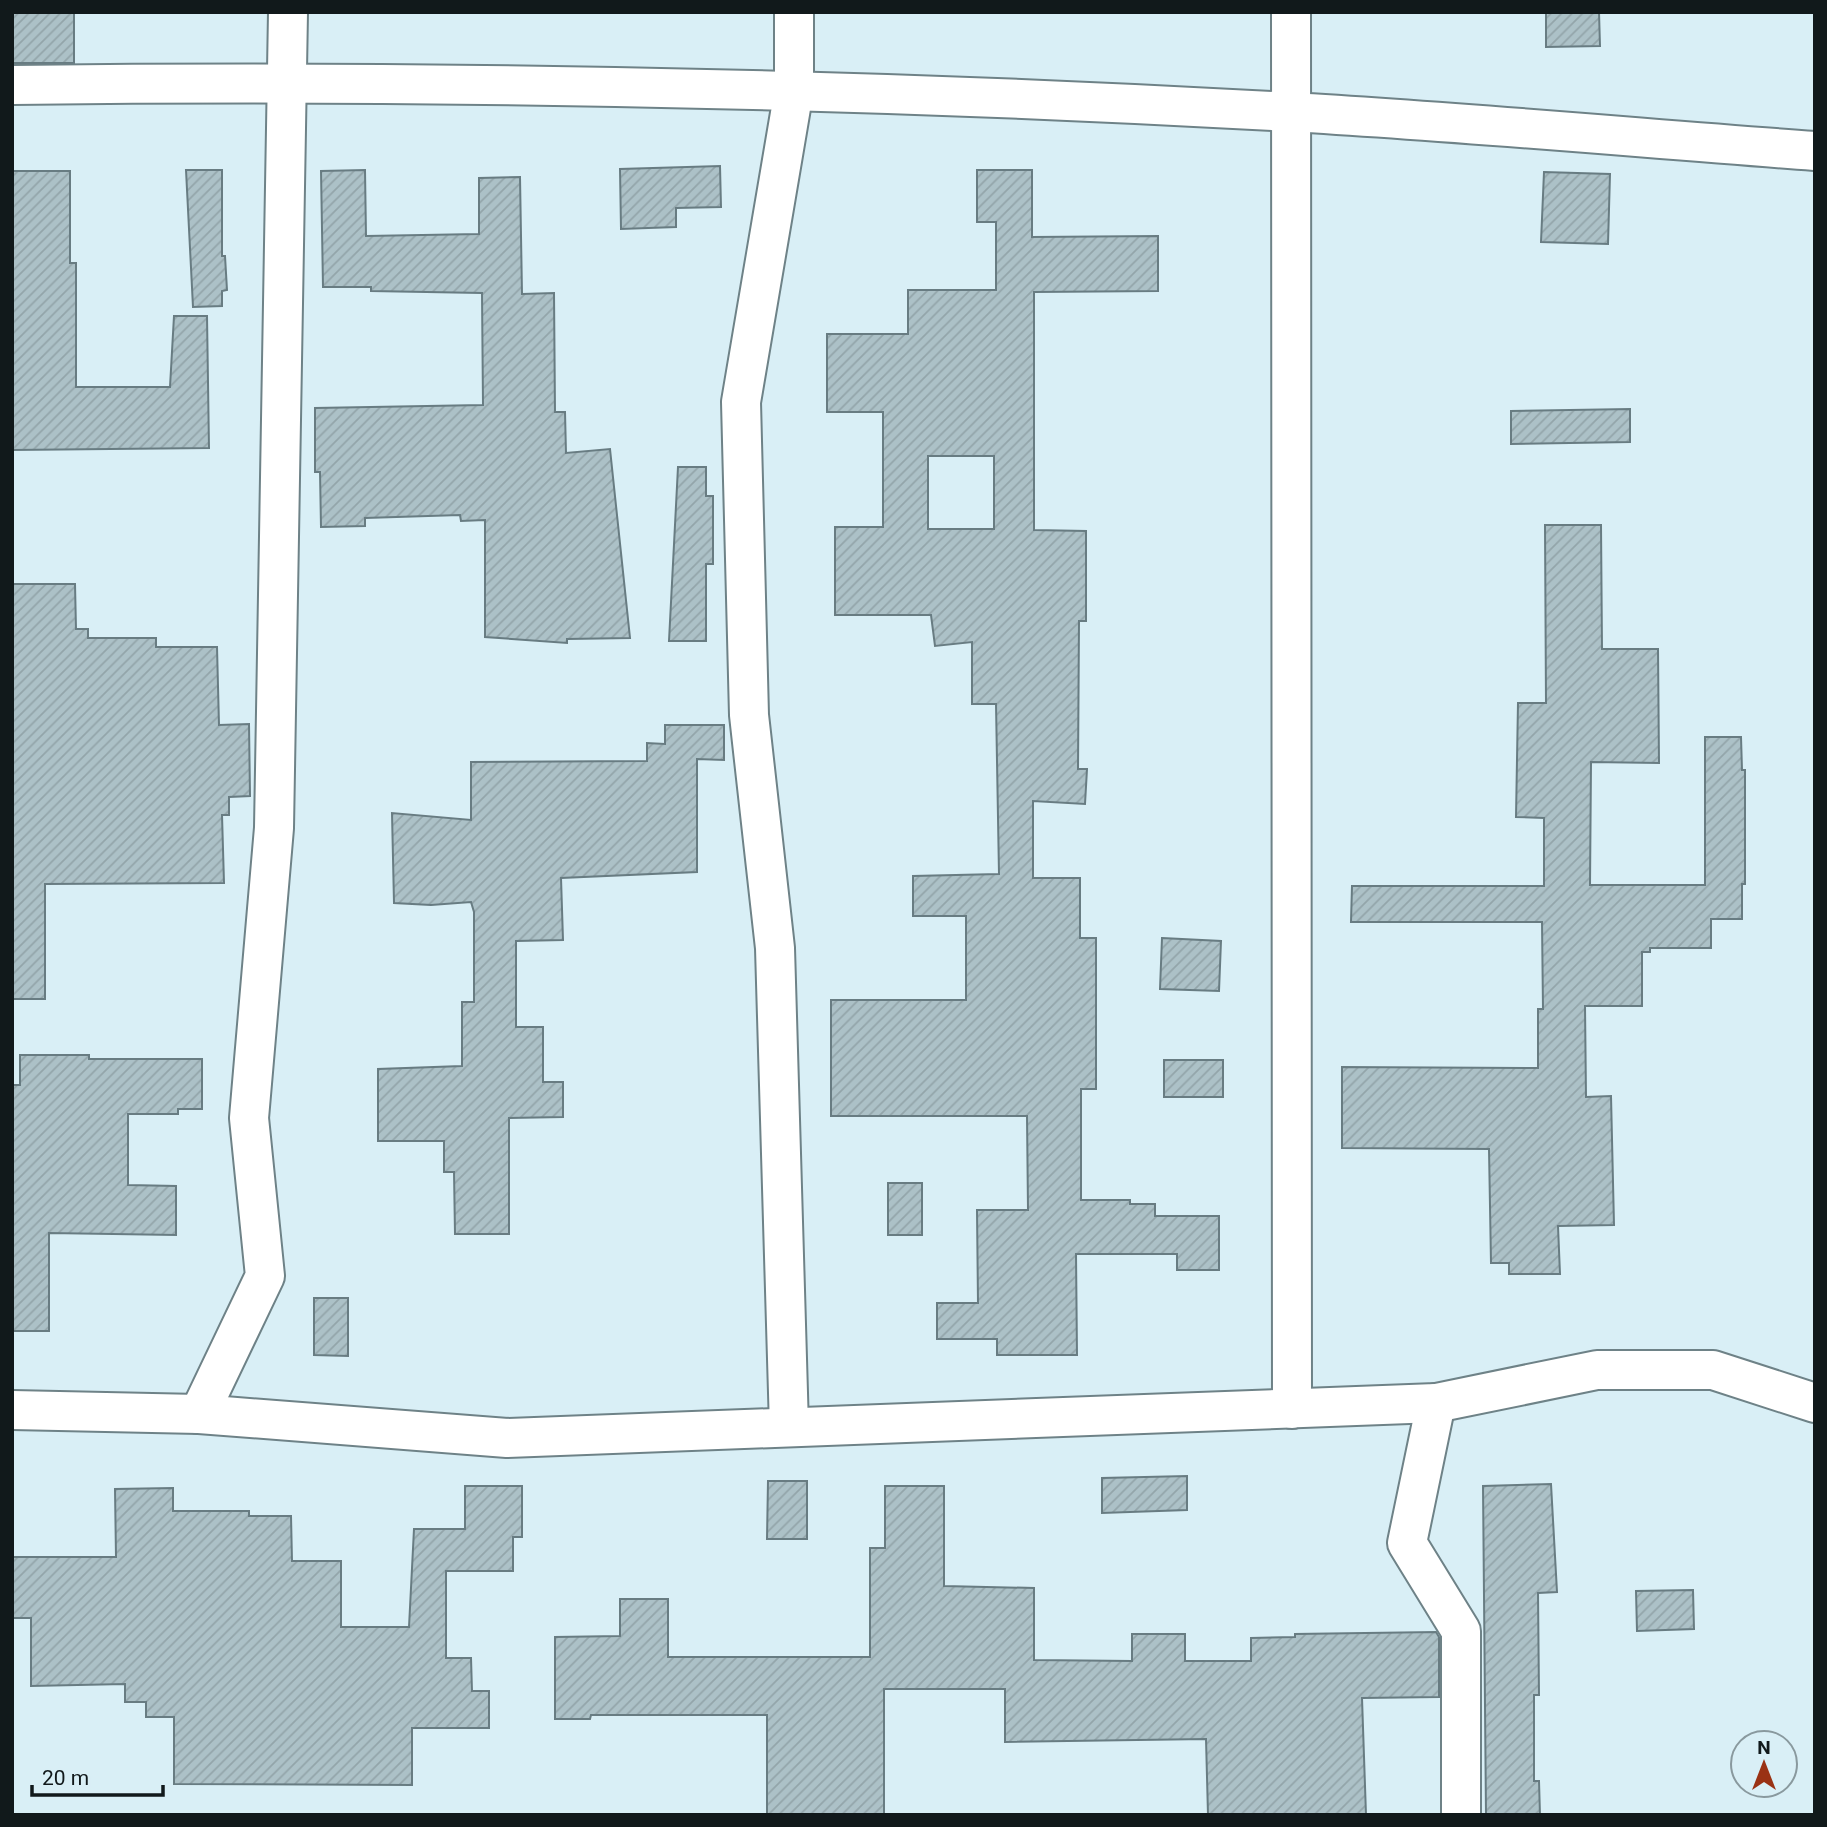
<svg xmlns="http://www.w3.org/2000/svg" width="1827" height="1827" font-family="Roboto,sans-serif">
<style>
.building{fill:url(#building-hatch);stroke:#687c82;stroke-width:2;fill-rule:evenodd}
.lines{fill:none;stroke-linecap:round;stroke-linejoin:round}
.minor-casing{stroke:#6e8287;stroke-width:42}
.minor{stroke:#fff;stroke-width:38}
</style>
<defs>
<pattern id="building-hatch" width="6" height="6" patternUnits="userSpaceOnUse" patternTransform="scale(1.75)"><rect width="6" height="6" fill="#acc1c7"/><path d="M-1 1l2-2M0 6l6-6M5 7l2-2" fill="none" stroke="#93a5aa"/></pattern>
</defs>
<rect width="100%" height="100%" fill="#d9eff6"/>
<!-- building -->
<g class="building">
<rect x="12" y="12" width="62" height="51"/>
<path d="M1546,12H1599L1600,46L1546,47Z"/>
<path d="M720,166L721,207L676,208V227L621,229L620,169Z"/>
<path d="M186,170H222V256H225L227,290L222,291V306L193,307Z"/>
<path d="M365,170L366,236L479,234V178L520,177L522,294L554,293L555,412H565L566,453L610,449L630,638L567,639V643L485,637V520L461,521L460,515L365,518V526L321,527L320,472H315V408L483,405L482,293L371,291V287H323L321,171Z"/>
<path d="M977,170H1032V237L1158,236V291L1034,292V530L1086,531V621H1079L1078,769H1087L1085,804L1033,801V878H1080V938H1096V1089H1081V1200H1130V1204H1155V1216H1219V1270H1177V1254H1076L1077,1355H997V1339H937V1303H978L977,1210H1028L1027,1116H831V1000H966V916H913V876L999,874L996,704H972V642L935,646L931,615H835V527H883V412H827V334H908V290H996V222H977ZM928,456H994V529H928Z"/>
<path d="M12,171H70V263H76V387H170L174,316H207L209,448L12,450Z"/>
<path d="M1544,172L1610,174L1608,244L1541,242Z"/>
<path d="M1630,409V442L1511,444V411Z"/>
<path d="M678,467H706V496H713V564H706V641H669Z"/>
<path d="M1545,525H1601L1602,649H1658L1659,763L1591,762L1590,885H1705V737H1741L1742,770H1745V884H1742V919H1711V948H1650V952H1642V1006H1585L1586,1097L1611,1096L1614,1225L1558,1226L1560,1274H1509V1263H1491L1489,1149L1342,1148V1067L1538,1068V1009H1543L1542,922H1351L1352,886H1544V818L1516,817L1518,703H1546Z"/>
<path d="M12,584H75L76,629H88V638H156V647H217L219,725L249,724L250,796L229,797V815H222L224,883L45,884V999H12Z"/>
<path d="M665,725H724V760L697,759V872L561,878L563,940L516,941V1027H543V1082H563V1117L509,1118V1234H455L454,1172H444V1141H378V1069L462,1066V1002H474V912L471,902L431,905L394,903L392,813L471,820V762L647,761V743L665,744Z"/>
<path d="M1162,938L1221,941L1219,991L1160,989Z"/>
<path d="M20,1055H89V1059H202V1109H178V1114H128V1185L176,1186V1235L49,1233V1331H12V1085H20Z"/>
<rect x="1164" y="1060" width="59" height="37"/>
<rect x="888" y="1183" width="34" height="52"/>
<path d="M314,1298H348V1356L314,1355Z"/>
<path d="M1187,1476V1510L1102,1513V1478Z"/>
<path d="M768,1481H807V1539H767Z"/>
<path d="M1551,1484L1557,1592L1538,1593L1539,1695H1534V1781H1539L1540,1815H1486L1483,1486Z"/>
<path d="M465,1486H522V1537H513V1571H446V1658H471L472,1691H489V1728H412V1785L174,1784V1717H146V1702H125V1684L31,1686V1618H12V1557H116L115,1489L173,1488V1511H249V1516H291L292,1561H341V1627H409L414,1529H465Z"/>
<path d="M885,1486H944V1586L1034,1588V1660L1132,1661V1634H1185V1661H1251V1638L1295,1637V1634L1436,1632L1439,1637V1697L1362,1698L1366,1815H1208L1206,1739L1005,1742V1689H884V1815H767V1715H591L590,1719H555V1637L620,1636V1599H668V1657H870V1548H885Z"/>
<path d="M1693,1590L1694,1629L1637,1631L1636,1591Z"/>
</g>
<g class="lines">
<defs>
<g id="minor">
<path d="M1291,12L1292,1409"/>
<path d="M12,85C438,80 865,88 1290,112C1465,122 1640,138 1815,151"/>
<path d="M1436,1403L1407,1543L1461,1631V1815"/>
<path d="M12,1410L199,1414L507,1438L1436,1403L1597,1370H1713L1815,1403"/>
<path d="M199,1414L265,1276L249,1118L274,828L288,12"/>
<path d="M789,1427L775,948L749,715L741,402L794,90V12"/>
</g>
</defs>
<!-- minor casing -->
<use href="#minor" class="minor-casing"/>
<!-- minor -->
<use href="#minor" class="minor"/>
</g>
<!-- border -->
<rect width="1827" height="1827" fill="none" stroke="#11191b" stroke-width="28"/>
<!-- north arrow -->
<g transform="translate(1764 1764)"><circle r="33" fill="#d9eff6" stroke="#89999e" stroke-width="2"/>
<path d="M0-5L12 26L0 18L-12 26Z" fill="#9a3214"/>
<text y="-10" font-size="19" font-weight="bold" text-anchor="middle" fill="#11191b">N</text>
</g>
<!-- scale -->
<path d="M32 1785v10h131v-10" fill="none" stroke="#11191b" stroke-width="3.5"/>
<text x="42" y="1785" font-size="21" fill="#11191b" stroke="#d9eff6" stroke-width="5" paint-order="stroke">20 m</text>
</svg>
